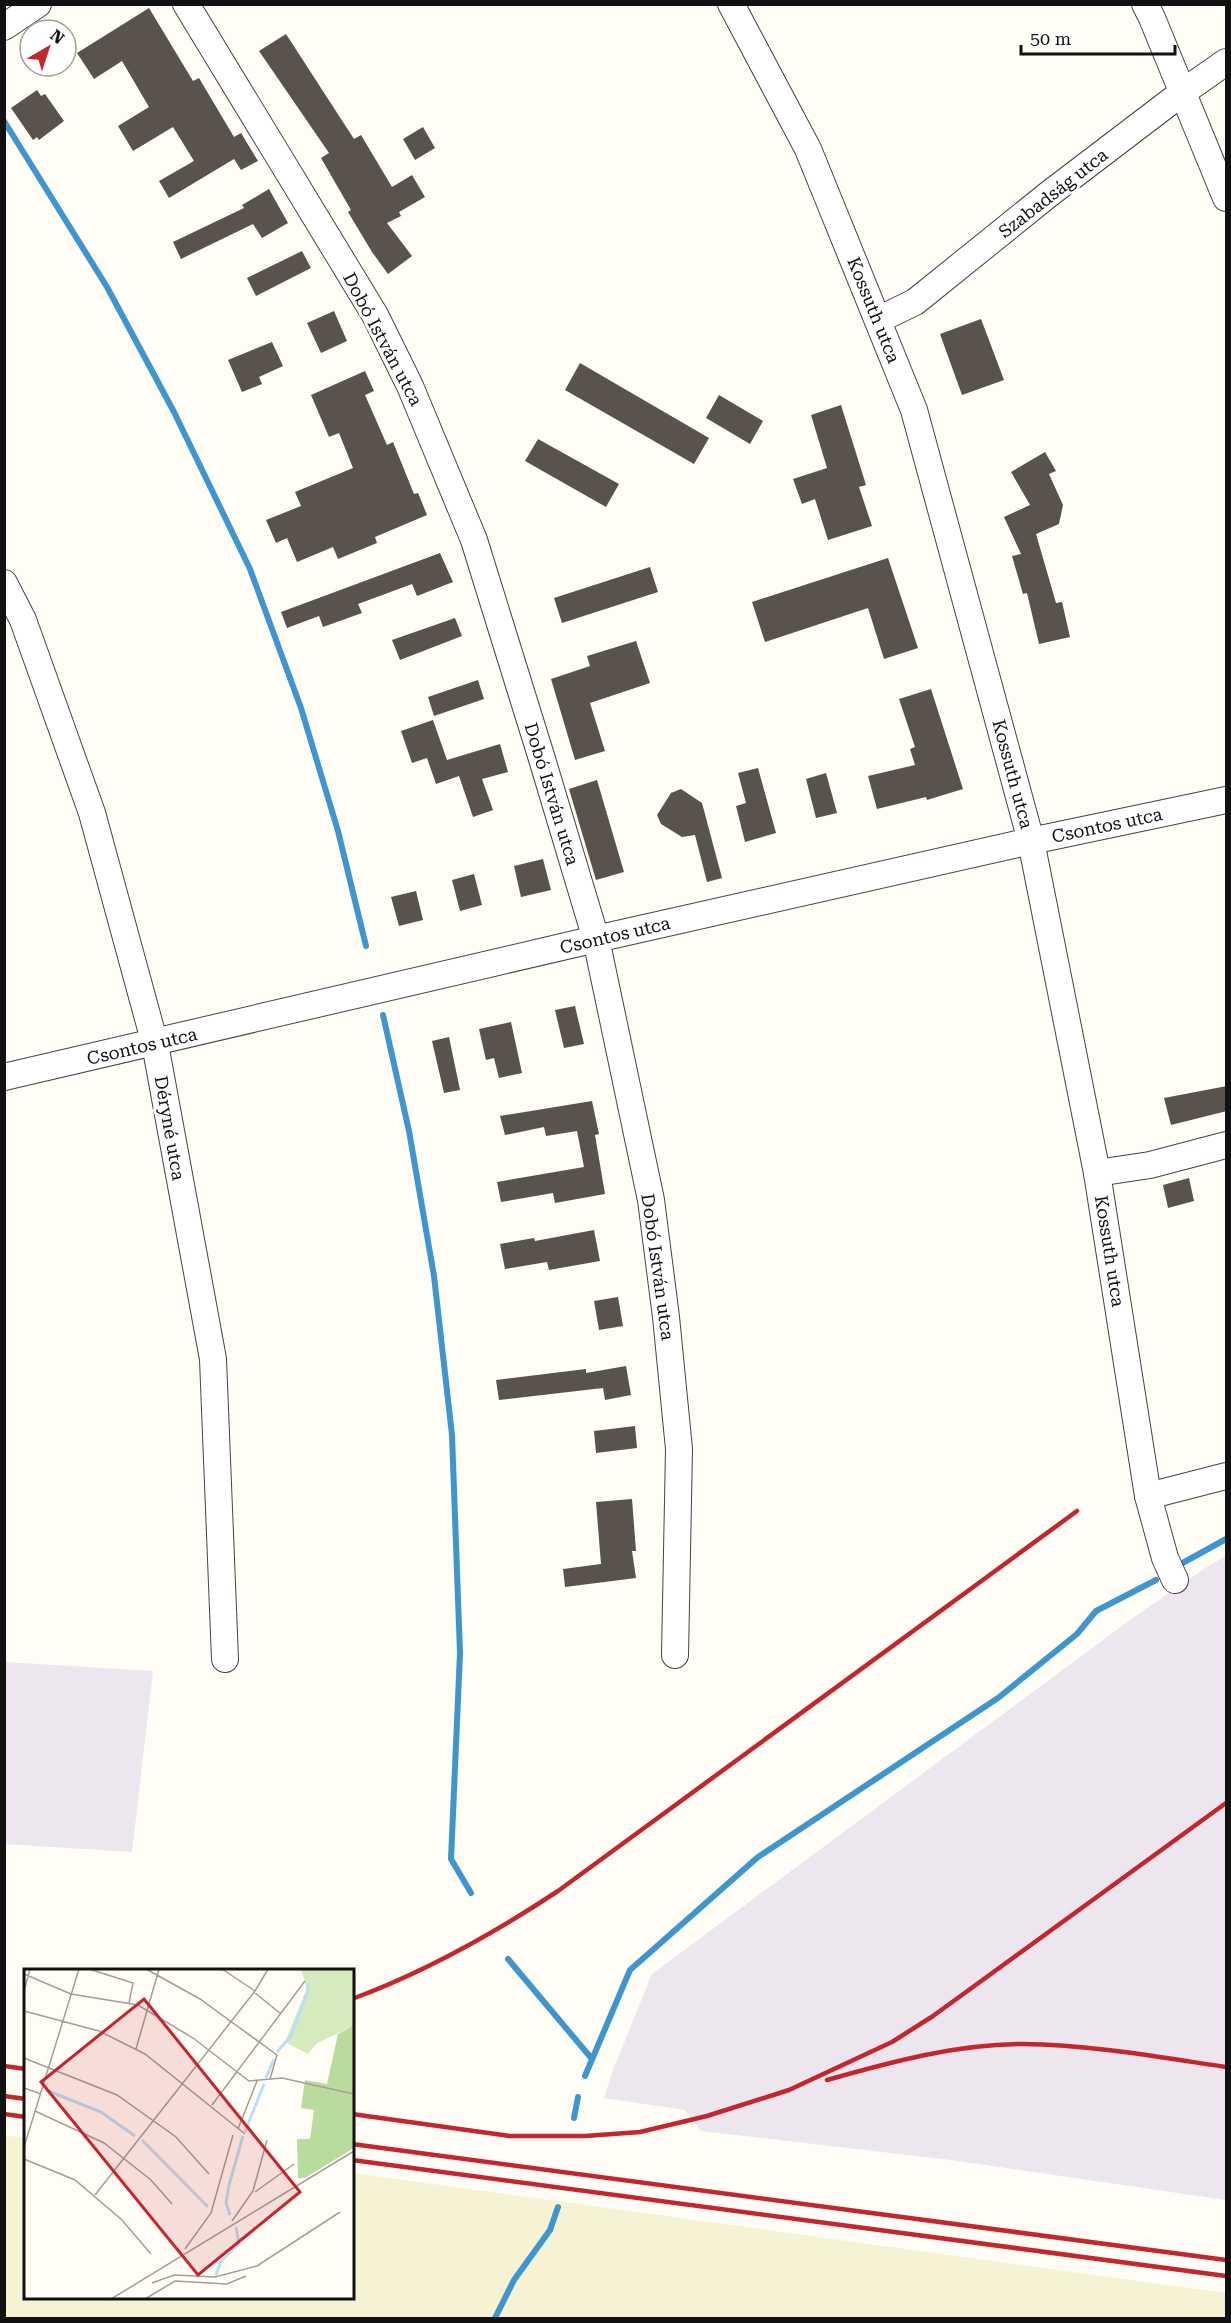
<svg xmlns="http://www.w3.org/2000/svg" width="1231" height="2323" font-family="'Roboto Serif',serif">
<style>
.industrial{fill:#eee6ef}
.farmland{fill:#f6f3d4}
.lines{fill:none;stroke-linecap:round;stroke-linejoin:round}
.stream{stroke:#3f96cf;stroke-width:6}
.building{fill:#5a524d}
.minor-casing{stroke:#444;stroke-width:28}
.minor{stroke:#fff;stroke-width:26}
.rail{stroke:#c4262e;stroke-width:4.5}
.labels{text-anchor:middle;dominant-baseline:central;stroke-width:6;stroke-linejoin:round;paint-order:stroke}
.street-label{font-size:18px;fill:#111;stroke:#fff}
.inset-river{fill:none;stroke:#b9e0f7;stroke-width:3}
.inset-road{fill:none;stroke:#a09f9a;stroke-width:1.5}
.view{fill:#c4262e;fill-opacity:0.15;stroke:#c4262e;stroke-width:3}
.inset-edge{fill:none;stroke:#111;stroke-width:3}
</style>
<rect width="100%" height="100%" fill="#fffdf5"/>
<!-- industrial -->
<g class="industrial">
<path d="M1226,1556V2200L951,2160L701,2131L685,2110L604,2098L613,2070L652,1974L1130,1620L1207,1567Z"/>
<path d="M5,1662L153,1671L132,1852L5,1844Z"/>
</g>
<!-- farmland -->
<path class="farmland" d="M5,2136L25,2137L26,2298H352L353,2173L1226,2293V2318H8L4,2315Z"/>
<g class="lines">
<!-- stream -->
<g class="stream">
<path d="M4,121L107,287L174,412L250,569L301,708L338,831L366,946"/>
<path d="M383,1015L409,1131L434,1276L452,1435L460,1653L451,1859L471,1893"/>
<path d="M1179,1565L1226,1539"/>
<path d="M508,1959L592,2059"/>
<path d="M585,2076L630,1970L758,1857L998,1698L1077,1634L1096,1611L1156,1580"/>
<path d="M574,2118L578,2097"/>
<path d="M495,2318L514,2280L550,2230L558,2207"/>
</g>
</g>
<!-- building -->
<g class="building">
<path d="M149,8L193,81L199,78L234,137L241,133L258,161L241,170L234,159L169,198L159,181L194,161L173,127L133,151L118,126L149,107L122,61L94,79L77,53Z"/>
<path d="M286,34L354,139L361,135L392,187L412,175L425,197L399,212L401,216L387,223L412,256L388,274L372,252L348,212L351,210L321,158L329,153L259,51Z"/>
<path d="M37,90L41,96L45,94L64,121L39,140L37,137L33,140L11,108Z"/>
<path d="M423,127L435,148L415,160L403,139Z"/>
<path d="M269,189L288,223L262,238L253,224L181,259L173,242L244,208L242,205Z"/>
<path d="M302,251L311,268L256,296L247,278Z"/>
<path d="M334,311L347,341L321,353L307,323Z"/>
<path d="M981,319L1004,380L962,395L940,334Z"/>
<path d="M272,342L283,366L259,377L262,384L242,392L228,360Z"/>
<path d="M580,363L709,438L694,464L565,390Z"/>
<path d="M365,371L374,391L365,395L387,445L393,442L414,494L418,493L427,515L375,537L377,543L338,559L333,547L297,562L287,538L276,543L266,520L301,506L295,492L353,468L339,433L329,437L311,395Z"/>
<path d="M719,395L763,421L750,444L706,418Z"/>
<path d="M841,405L866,485L859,487L872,526L828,540L815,499L802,504L793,479L827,468L811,415Z"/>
<path d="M538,439L619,484L606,507L525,461Z"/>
<path d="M1045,452L1056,471L1049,474L1063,505L1059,524L1036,534L1056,603L1062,602L1070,637L1039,644L1027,593L1023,594L1012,556L1021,554L1004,517L1030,505L1011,472Z"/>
<path d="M440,553L453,582L417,596L412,584L358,604L362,613L323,627L319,616L287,628L281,612Z"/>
<path d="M888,558L918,648L884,659L868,608L765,642L752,602Z"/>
<path d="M650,567L658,592L562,623L554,598Z"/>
<path d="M455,618L462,636L400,660L392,640Z"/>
<path d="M636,641L650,683L590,703L605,751L575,760L551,679L590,666L587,656Z"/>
<path d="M478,680L484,699L434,716L428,697Z"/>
<path d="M931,689L963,789L927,800L926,797L877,809L868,776L915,765L910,749L915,747L899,699Z"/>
<path d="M433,720L447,760L500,744L508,772L482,779L493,810L473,817L459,776L436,784L427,758L412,763L401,731Z"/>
<path d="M758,768L776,833L745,842L736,806L746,803L738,773Z"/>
<path d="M826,773L837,813L816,818L806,779Z"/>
<path d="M597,780L624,872L596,880L569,789Z"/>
<path d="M681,789L702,803L722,878L707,882L695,835L682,837L661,824L657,815L671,793Z"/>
<path d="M543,859L551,890L521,897L514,866Z"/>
<path d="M474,874L482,905L460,911L452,880Z"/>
<path d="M416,891L423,920L399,926L391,897Z"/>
<path d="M575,1006L584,1044L564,1048L555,1010Z"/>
<path d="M511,1022L522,1073L499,1078L494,1058L486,1060L479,1029Z"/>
<path d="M449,1037L460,1090L444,1093L432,1041Z"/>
<path d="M1227,1086V1111L1171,1125L1164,1098Z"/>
<path d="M592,1101L599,1134L595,1135L605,1194L555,1203L553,1193L501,1202L497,1182L584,1167L577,1131L546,1136L544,1127L505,1135L500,1116Z"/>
<path d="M1189,1178L1194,1201L1168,1208L1163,1185Z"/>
<path d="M594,1230L600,1261L549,1270L547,1262L505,1269L500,1244L534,1238L535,1241Z"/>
<path d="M618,1297L623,1326L599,1330L594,1301Z"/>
<path d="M626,1366L631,1395L605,1400L603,1388L499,1400L496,1380L586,1369V1373Z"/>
<path d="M635,1426L637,1448L596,1453L594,1431Z"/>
<path d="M632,1499L636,1551H632L636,1578L565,1587L563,1569L601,1564L596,1502Z"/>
</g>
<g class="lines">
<defs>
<g id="minor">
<path d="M186,4L375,315L410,386L474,540L542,759L596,939L651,1200L666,1317L679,1449L675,1655"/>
<path d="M731,4L808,149L914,410L1031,841L1097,1173L1148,1496L1165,1558L1175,1580"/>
<path d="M1145,4L1152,18L1226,198"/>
<path d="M4,27L38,4"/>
<path d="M878,320L915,302L1049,194L1183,92L1226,62"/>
<path d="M4,583L23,620L92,813L155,1044L213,1359L225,1659"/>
<path d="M4,1077L596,939L1031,841L1226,800"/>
<path d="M1097,1173L1150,1165L1226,1145"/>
<path d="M1148,1496L1226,1476"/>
</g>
</defs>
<!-- minor casing -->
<use href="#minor" class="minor-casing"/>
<!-- minor -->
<use href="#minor" class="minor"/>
<!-- rail -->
<g class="rail">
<path d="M352,1999C425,1972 493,1934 558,1891L1077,1511"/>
<path d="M4,2066L26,2069"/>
<path d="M827,2080C891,2062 956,2044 1023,2044C1091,2045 1159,2057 1226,2067"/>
<path d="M4,2096L26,2099"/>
<path d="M4,2114L26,2117"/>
<path d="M352,2114L510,2136H585L640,2132L707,2116L789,2090L892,2042L933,2016L1226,1803"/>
<path d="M352,2144L1226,2260"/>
<path d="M352,2160L1226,2276"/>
</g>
</g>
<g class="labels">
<!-- street labels -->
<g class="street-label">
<text transform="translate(1053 193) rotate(-38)">Szabadság utca</text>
<text transform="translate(874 310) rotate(68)">Kossuth utca</text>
<text transform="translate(383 339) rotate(62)">Dobó István utca</text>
<text transform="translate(1013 774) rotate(75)">Kossuth utca</text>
<text transform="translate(552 794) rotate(73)">Dobó István utca</text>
<text transform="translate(1107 825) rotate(-12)">Csontos utca</text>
<text transform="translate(615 935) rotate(-13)">Csontos utca</text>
<text transform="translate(142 1046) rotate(-13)">Csontos utca</text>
<text transform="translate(170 1128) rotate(80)">Déryné utca</text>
<text transform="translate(1110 1251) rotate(81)">Kossuth utca</text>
<text transform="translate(658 1267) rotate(82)">Dobó István utca</text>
</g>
</g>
<!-- overview -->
<g transform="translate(24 1969)">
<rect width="330" height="330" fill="#fffdf5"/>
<path d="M277,0H330V56L292,75L284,85L261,73L283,19Z" fill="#d5ebbd"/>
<path d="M330,56V179L281,209H274L273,170H286L290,141L277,139L281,111L303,115L314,65Z" fill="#b9dc9c"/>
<path class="inset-river" d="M253,83L267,67L284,22L283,14M242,109L250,90M22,121L77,143L111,167M221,163L240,115M118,171L184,238M206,246L202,234L205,216L219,167M192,306L197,292L215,275L212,258"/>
<path class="inset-road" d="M65,0L109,14L105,34M122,0L176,30L253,86L246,110M198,0L231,22M0,5L47,25L114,36L169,69L225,112L258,109L330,125M0,22L6,0M230,23L257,45M0,42L75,62L121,85L221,165M112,80L135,0M0,89L93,126L152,168L185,205M0,119L17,125M188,136L281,12M11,142L80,174L127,211L148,235M214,160L233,112M0,178L55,0M0,190L51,211L98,251L127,285M231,223L270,195M71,226L231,22L244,0M208,252L229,222L243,171M161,280L187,244L209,166M128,314L150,306L191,308L233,297L316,243M87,330L330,182M121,330L151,312L203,315L222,307"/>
<path class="view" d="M120,30L276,223L174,306L17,113Z"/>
<rect width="330" height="330" class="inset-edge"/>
</g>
<!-- border -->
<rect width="1231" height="2323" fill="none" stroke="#111111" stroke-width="12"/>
<!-- north arrow -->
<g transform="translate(48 48) rotate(39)"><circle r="28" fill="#ffffff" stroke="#a0a0a0" stroke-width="1.5"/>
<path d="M0-4.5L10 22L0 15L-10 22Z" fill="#c4262e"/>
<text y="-9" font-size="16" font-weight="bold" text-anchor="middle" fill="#111111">N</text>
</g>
<!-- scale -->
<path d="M1021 45v9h154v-9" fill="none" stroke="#111111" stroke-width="3"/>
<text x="1030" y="45" font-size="18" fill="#111111" stroke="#ffffff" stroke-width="4.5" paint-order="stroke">50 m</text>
</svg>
